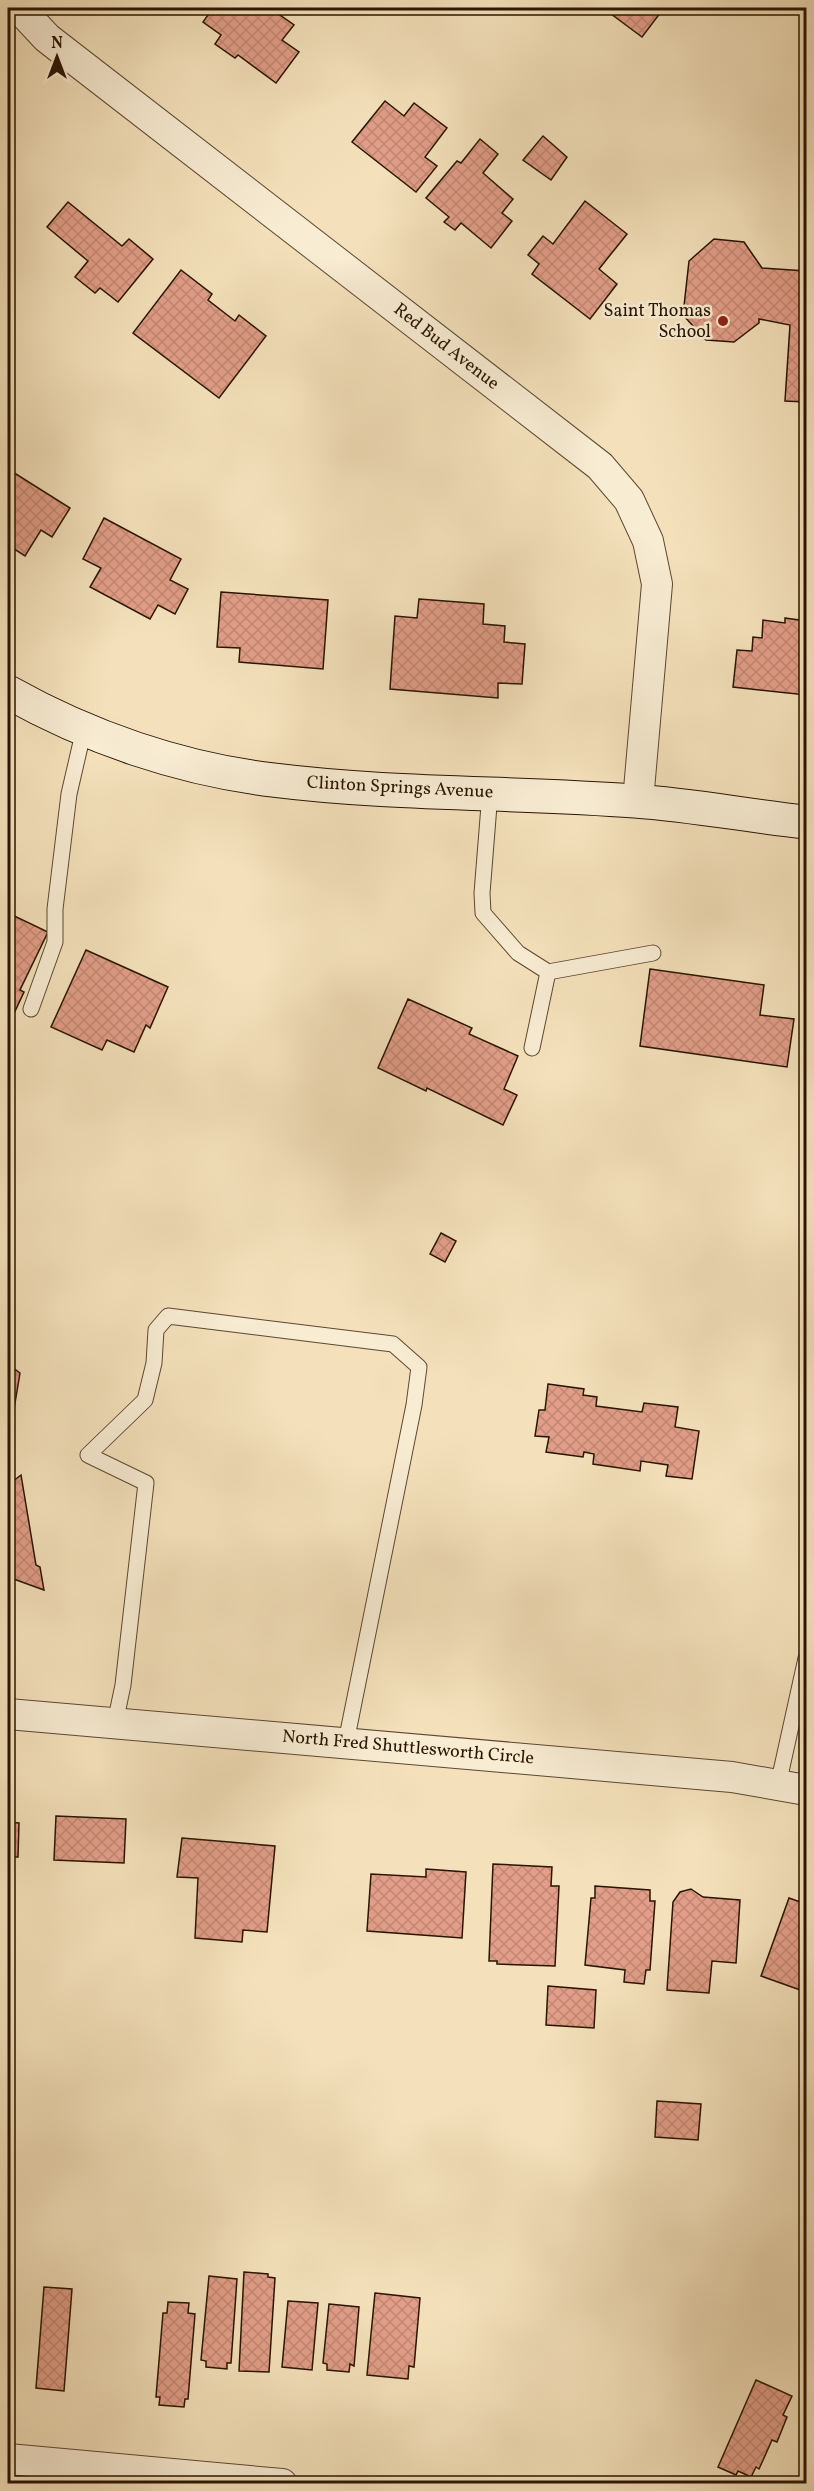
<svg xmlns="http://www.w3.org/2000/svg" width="814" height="2491" font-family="Vollkorn,serif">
<defs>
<pattern id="building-cross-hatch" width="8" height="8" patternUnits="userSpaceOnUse" patternTransform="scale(1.5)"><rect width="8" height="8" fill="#e29e88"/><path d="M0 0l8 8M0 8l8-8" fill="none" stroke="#c28774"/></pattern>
</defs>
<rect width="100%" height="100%" fill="#f4e1bb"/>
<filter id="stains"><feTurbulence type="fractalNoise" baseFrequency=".00333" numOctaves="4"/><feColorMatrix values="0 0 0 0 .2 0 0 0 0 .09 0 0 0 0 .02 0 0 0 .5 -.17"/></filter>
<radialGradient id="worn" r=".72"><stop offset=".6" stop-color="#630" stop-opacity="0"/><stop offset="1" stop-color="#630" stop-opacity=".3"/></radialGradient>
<g fill="url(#building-cross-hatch)" stroke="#291501" stroke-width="1.5">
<polygon points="213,8 270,8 294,25 282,40 299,52 276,83 238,55 235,58 215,44 221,35 203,22"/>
<polygon points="610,8 664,8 642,37 607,11"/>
<polygon points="385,101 404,116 414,103 447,128 425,157 437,166 416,192 352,142"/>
<polygon points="543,136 567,157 551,180 523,160"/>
<polygon points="480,139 498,154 483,173 513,199 502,213 512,221 491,248 461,223 455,230 444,222 449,217 426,198 457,161 461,163"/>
<polygon points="585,201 627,234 599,269 617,284 590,319 532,274 539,264 528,255 543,236 553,244"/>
<polygon points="68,202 122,246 129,239 153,259 118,302 100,288 95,293 75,277 88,261 47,227"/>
<polygon points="714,239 744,242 762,268 806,271 806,402 785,401 790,325 759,319 759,323 734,342 706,340 683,315 689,261"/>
<polygon points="181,270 212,294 208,300 235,321 239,315 266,336 219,398 133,333"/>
<polygon points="8,469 70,508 52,537 41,530 25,556 8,545"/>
<polygon points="104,518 181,559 170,580 188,589 175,614 158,605 150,619 90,587 101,568 83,559"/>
<polygon points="221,592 328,600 323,669 239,662 240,648 217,647"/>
<polygon points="419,599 484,604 483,624 505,626 504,642 525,644 522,684 498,683 498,698 390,689 395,616 417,618"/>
<polygon points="785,618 806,621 806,695 733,687 737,650 752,651 753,637 762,638 763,620 785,623"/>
<polygon points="8,913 48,932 20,990 24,992 10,1022 8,1020"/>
<polygon points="86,950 168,987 150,1028 146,1025 134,1052 107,1040 102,1050 51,1027"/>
<polygon points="650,969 764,985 760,1015 794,1019 787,1067 640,1046"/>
<polygon points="408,999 472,1028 469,1034 518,1056 504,1089 517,1095 503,1125 427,1088 426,1091 378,1068"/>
<polygon points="441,1233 456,1241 445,1262 430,1254"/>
<polygon points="8,1364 20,1373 14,1409 8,1412"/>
<polygon points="548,1384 584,1389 583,1395 597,1397 596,1406 642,1412 644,1403 678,1407 675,1427 699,1431 692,1479 666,1476 668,1465 641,1461 640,1471 593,1464 594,1454 584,1452 583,1457 546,1452 549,1437 535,1436 539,1410 545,1410"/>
<polygon points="21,1475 36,1565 40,1567 44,1590 8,1577 8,1485"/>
<polygon points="56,1816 126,1819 124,1863 54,1860"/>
<polygon points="8,1822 19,1823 18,1857 8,1857"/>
<polygon points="182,1838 275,1846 267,1932 243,1930 242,1942 195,1938 198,1878 177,1877"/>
<polygon points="493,1864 552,1867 551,1886 559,1886 555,1966 497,1964 497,1961 489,1961"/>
<polygon points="426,1869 466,1872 462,1938 367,1931 371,1874 426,1877"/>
<polygon points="595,1886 650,1890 650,1901 655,1901 650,1970 646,1970 644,1984 624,1982 625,1970 585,1965 591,1898 595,1898"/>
<polygon points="691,1889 703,1897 740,1900 736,1963 712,1961 709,1993 667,1990 673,1902 680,1892"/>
<polygon points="789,1898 806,1904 806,1980 803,1991 761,1976"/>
<polygon points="548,1986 596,1990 594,2028 546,2025"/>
<polygon points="657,2101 701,2104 698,2140 655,2137"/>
<polygon points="244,2272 268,2274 268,2277 275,2278 269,2372 239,2371"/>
<polygon points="209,2276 237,2279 231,2363 227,2363 227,2369 206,2367 206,2361 201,2360"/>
<polygon points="44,2287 72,2289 64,2391 36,2388"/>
<polygon points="375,2293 420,2298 414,2367 409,2366 408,2379 367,2375"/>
<polygon points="288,2301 318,2303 312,2370 282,2367"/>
<polygon points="168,2302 189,2303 188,2313 195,2314 188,2399 185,2399 184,2407 159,2405 160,2397 156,2397 163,2313 167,2313"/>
<polygon points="329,2304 359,2307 354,2366 350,2364 349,2372 327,2370 327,2364 323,2363"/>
<polygon points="756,2380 792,2396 783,2415 787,2417 777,2442 772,2440 759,2469 756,2467 751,2477 738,2471 736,2475 718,2467"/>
</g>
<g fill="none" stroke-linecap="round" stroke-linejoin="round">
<defs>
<g id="lane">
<polyline points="490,793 482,893 483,913 518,953 548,972 532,1048"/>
<polyline points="548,972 653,953"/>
<polyline points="31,1009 55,942 55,909 69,794 84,729"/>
<polyline points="115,1723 123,1685 146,1483 88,1455 145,1400 154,1363 156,1330 168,1316 393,1344 419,1367 414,1405 346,1742"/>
<polyline points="778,1785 806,1658"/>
</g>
<g id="street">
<polyline points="19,8 47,38 600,466 629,500 648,541 657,584 638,801"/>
<polyline points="8,1714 732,1777 806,1790"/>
<polyline points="8,2459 282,2484"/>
</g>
<path id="secondary" d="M 8,692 C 88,737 180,769 273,780 C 393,795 515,792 635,801 C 692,805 749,816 806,822"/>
</defs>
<use href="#lane" stroke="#5c4830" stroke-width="17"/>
<use href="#street" stroke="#5c4830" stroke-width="32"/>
<use href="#secondary" stroke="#291501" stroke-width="35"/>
<use href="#lane" stroke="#f8ecd3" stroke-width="15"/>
<use href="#street" stroke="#f8ecd3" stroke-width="30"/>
<use href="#secondary" stroke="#f8ecd3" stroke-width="33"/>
</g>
<circle fill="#8f2418" stroke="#f8ecd3" stroke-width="2" cx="723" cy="321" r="6"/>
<g text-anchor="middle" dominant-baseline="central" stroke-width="5" stroke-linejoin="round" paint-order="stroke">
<g font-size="18" fill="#291501" stroke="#f8ecd3" text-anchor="end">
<text x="711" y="311">Saint Thomas<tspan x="711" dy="21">School</tspan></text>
</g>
<g font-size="18" fill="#291501" stroke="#f8ecd3">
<text transform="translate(446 347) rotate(38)">Red Bud Avenue</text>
<text transform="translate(400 788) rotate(3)">Clinton Springs Avenue</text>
<text transform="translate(408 1748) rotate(5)">North Fred Shuttlesworth Circle</text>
</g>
</g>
<rect width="814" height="2491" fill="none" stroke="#f4e1bb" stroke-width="30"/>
<rect x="9" y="9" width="796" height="2473" fill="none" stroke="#291501" stroke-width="3"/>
<rect x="15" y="15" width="784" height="2461" fill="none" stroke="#291501" stroke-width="1.5"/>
<g transform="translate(57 57)" stroke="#f8ecd3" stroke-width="4.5" paint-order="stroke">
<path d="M0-4.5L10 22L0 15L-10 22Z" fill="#291501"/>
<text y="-9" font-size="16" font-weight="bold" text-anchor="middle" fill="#291501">N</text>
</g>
<rect width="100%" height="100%" filter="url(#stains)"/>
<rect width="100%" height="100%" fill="url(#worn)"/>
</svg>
